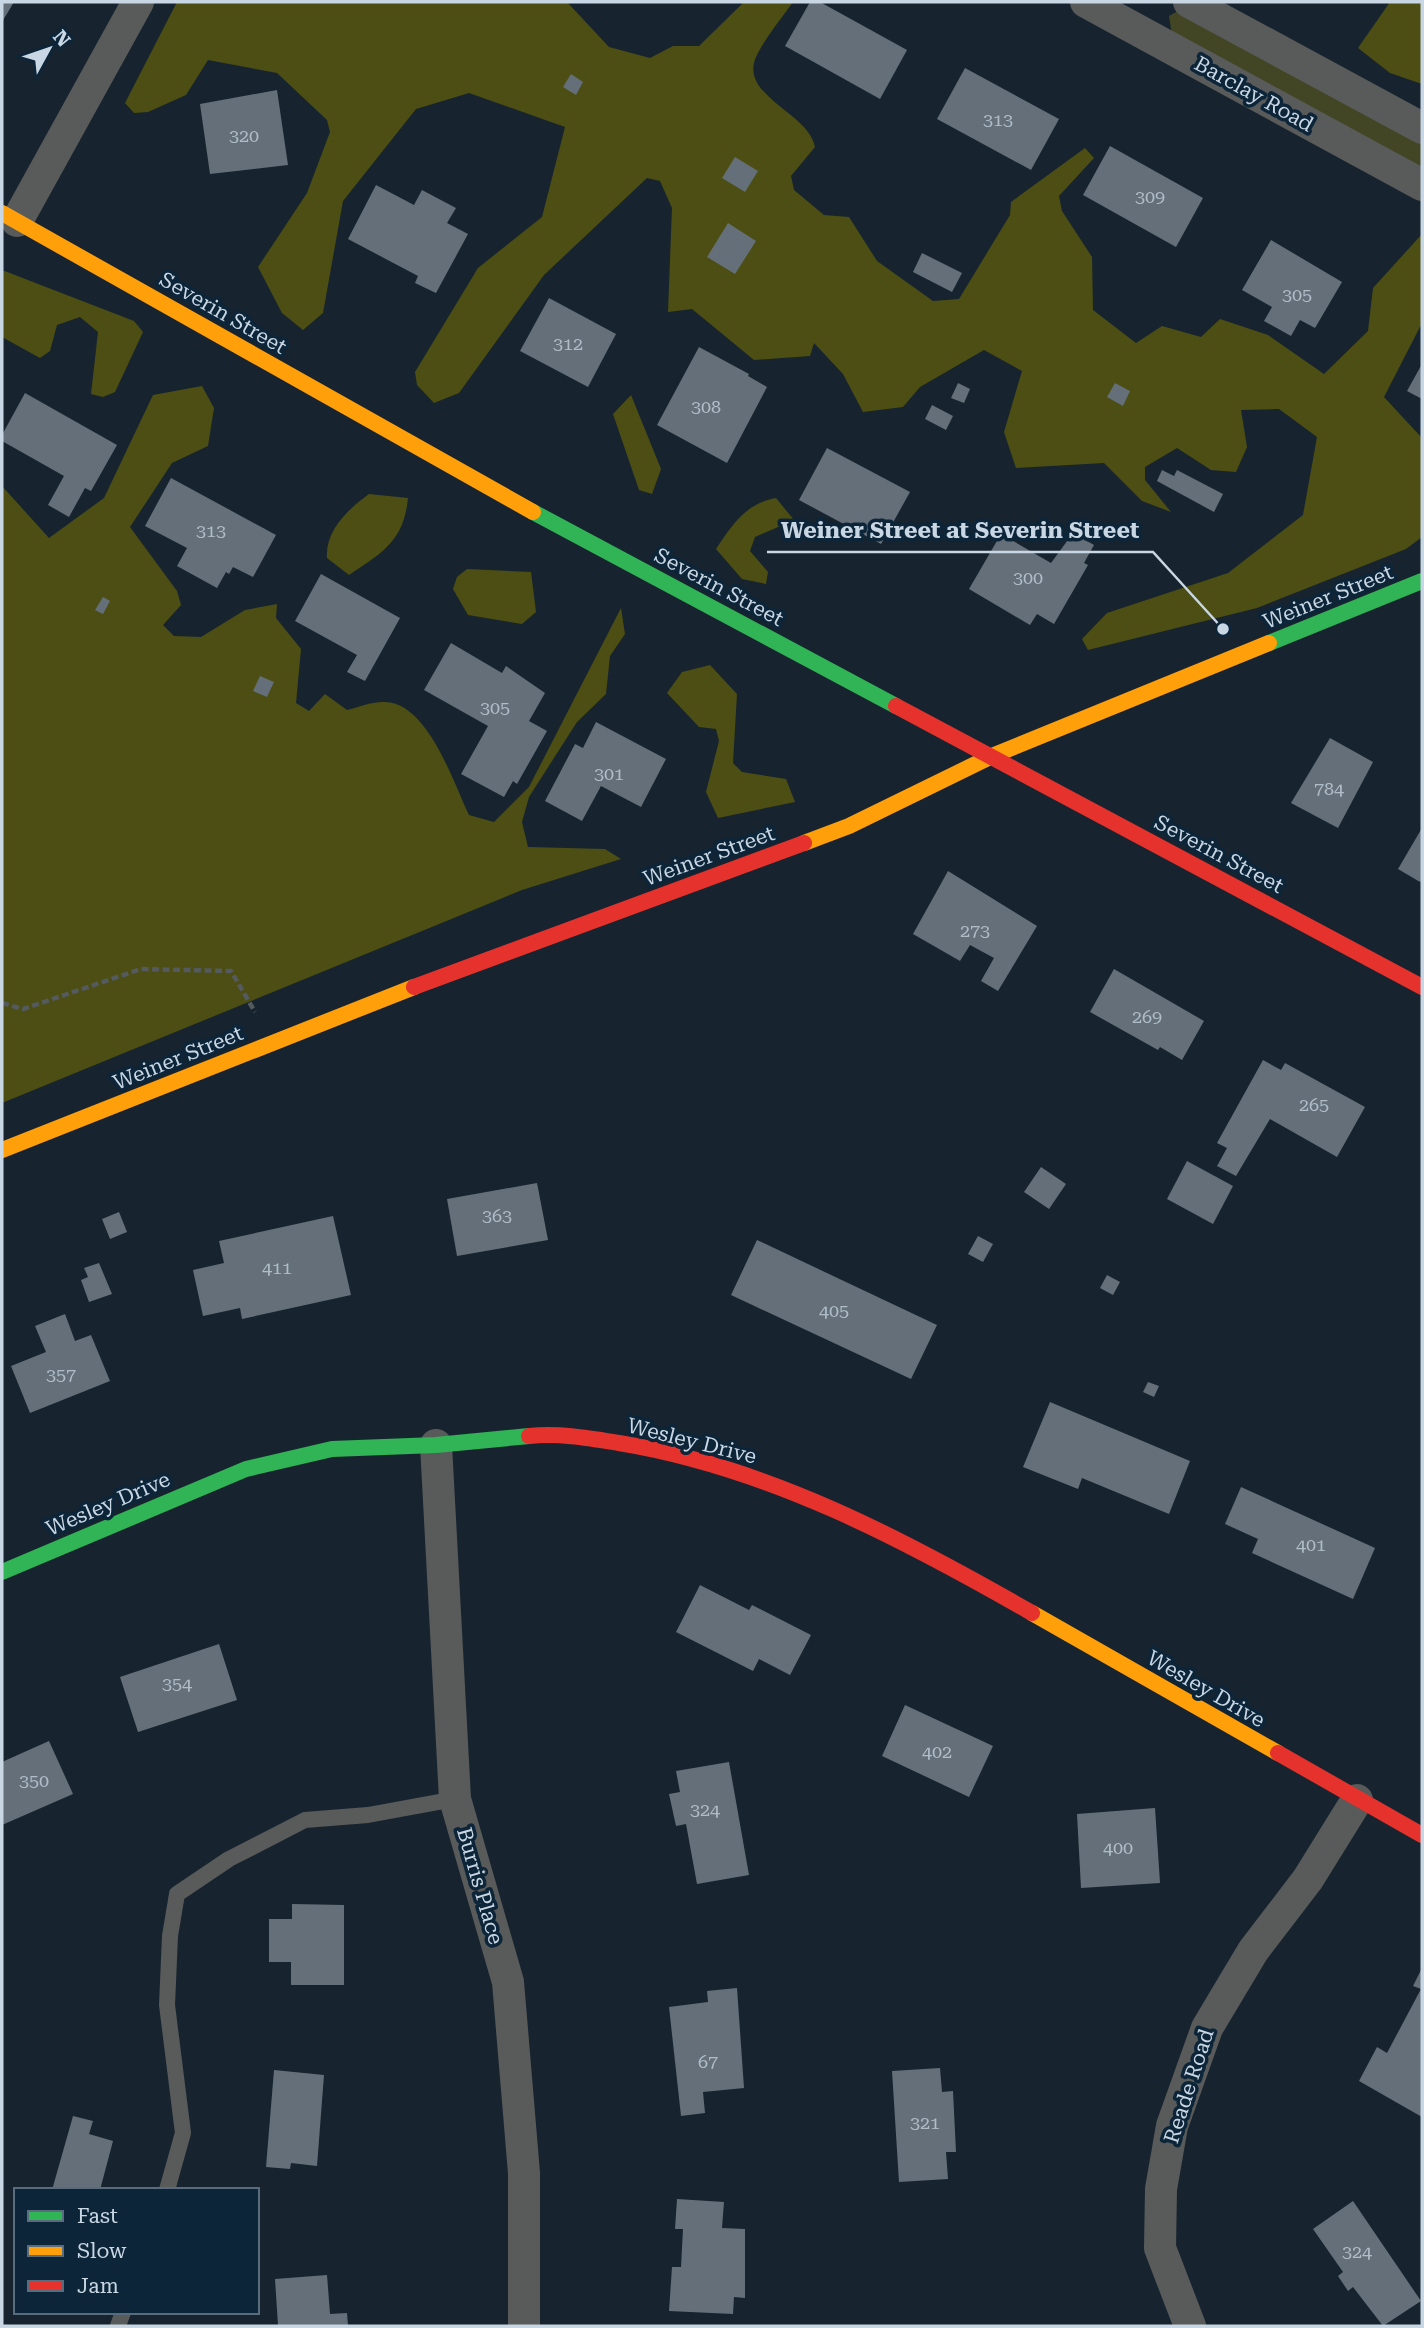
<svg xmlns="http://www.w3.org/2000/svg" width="1424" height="2328" font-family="'Roboto Serif',serif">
<rect width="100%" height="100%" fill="#17242f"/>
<polygon fill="#434625" points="1178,11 1422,141 1422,173 1172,35 1169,16"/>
<g fill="#4c4e13">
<path d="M 177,2 L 567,2 L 609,47 L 650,58 L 673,46 L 699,46 L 744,2 L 793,2 C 781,19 765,38 756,57 C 739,96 809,113 815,147 L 791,176 L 794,190 L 824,215 L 849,217 L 877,261 L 933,301 L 959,299 L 1010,215 L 1011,202 L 1085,148 L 1094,158 L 1059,196 L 1062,211 L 1092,257 L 1093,310 L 1136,343 L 1162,326 L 1201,337 L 1220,319 L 1268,335 L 1324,374 L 1368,331 L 1373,288 L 1422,234 L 1422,323 L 1384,397 L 1422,438 L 1422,537 L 1406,549 L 1257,608 L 1088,650 L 1082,639 L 1107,613 L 1228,573 L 1303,515 L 1317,437 L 1279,409 L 1241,410 L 1247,447 L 1236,472 L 1211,470 L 1177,448 L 1145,467 L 1145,480 L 1171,512 L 1142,501 L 1104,463 L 1016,468 L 1004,432 L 1022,371 L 984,350 L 920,387 L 903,407 L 863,412 L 843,374 L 814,343 L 810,356 L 754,360 L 692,309 L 668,312 L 672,208 L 660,181 L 647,178 L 544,275 L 459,393 L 434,403 L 417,385 L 415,372 L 478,268 L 542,217 L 565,127 L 469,93 L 416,109 L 343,201 L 323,313 L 303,330 L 282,313 L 258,267 L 307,193 L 330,132 L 327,120 L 277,73 L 208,60 L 186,95 L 148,112 L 134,113 L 125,103 Z"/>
<polygon points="1390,2 1422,2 1422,84 1390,73 1358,48"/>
<polygon points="2,270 134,321 143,332 115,392 103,397 91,394 98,332 80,317 57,325 50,351 40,358 2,337"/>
<path d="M 202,386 L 214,408 L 208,446 L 172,463 L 130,527 L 177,591 L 181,605 L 163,625 L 174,636 L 201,637 L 245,610 L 277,604 L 276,618 L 301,649 L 296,703 L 309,711 L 325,694 L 347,710 C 359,707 373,701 385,702 C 428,703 453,782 469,815 L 494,822 L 529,787 L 621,608 L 625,634 L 610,656 L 606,694 L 577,722 L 529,797 L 522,822 L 528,847 L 605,849 L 621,859 L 522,890 L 2,1103 L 2,486 L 49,538 L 104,498 L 153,395 Z"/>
<polygon points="631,395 661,469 652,494 639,490 613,414"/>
<path d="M 369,494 L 408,498 C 404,541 382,553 349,575 L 327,558 C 325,531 348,509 369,494 Z"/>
<path d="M 776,498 L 794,520 L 755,537 L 750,551 L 768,572 L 766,584 L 742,579 L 716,549 C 732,525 746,503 776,498 Z"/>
<polygon points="467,569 531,572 536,612 522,624 468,615 453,589 457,577"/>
<polygon points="710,665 737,694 733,763 742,772 786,779 795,802 718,818 706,792 719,741 716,729 699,727 667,693 682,672"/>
</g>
<g fill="#656f79">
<polygon points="2,2 14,2 2,22"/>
<polygon points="810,2 820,2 907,50 880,99 785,46"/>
<polygon points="965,68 1059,119 1031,170 937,119"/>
<polygon points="571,74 583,82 576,95 563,87"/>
<polygon points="277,90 288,165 210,174 200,104"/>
<polygon points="1110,146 1203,198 1176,247 1083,195"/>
<polygon points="735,157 758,171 745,192 722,178"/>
<polygon points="376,185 414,205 422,190 456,208 447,223 468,234 436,293 415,283 418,276 348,239"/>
<polygon points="728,223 756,241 735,274 707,257"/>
<polygon points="1271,240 1342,282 1315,328 1300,320 1291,336 1264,321 1272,307 1242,290"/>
<polygon points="922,253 962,273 952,292 913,272"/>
<polygon points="549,298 616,334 588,387 520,351"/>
<polygon points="699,347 749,374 748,376 767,387 727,463 657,425"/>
<polygon points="1422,364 1422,399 1407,391"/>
<polygon points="958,383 970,389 964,403 951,398"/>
<polygon points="1115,383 1130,391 1123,406 1107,397"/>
<polygon points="25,393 117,445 91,491 85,488 69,517 48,505 64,476 2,441 2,435"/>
<polygon points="932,405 953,416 946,430 925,419"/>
<polygon points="827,448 910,492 881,544 799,500"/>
<polygon points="1162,470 1174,476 1177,470 1223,494 1214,512 1157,481"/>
<polygon points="171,478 276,535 253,577 233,567 229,574 226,572 217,588 177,566 187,548 145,526"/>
<polygon points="1073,533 1094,545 1084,563 1088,565 1054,624 1037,614 1030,625 969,589 1001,534 1051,563"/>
<polygon points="321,574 400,618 365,681 347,672 357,655 295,621"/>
<polygon points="103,597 110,601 103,614 95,610"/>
<polygon points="451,643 502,673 506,666 545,693 529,721 547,731 517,784 513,781 504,797 461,774 488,726 424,690"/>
<polygon points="260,676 274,682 267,697 253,691"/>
<polygon points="596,722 666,759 641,807 601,786 582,821 545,801 575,744 583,748"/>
<polygon points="1330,738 1373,762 1338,828 1291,803"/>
<polygon points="1422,828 1422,879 1420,882 1398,869"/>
<polygon points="948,871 1037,926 998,991 981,981 994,958 970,945 960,961 913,934"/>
<polygon points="1114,969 1204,1021 1182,1060 1160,1047 1158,1050 1090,1012"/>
<polygon points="1263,1060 1281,1070 1285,1063 1365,1107 1337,1157 1270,1119 1236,1176 1217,1166 1227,1148 1217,1143"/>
<polygon points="1187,1161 1233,1186 1213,1224 1167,1199"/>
<polygon points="1041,1167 1066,1184 1049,1209 1024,1192"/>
<polygon points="537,1183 548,1240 457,1256 447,1199"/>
<polygon points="119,1212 127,1232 110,1239 102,1219"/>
<polygon points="333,1216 351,1295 242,1319 240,1308 203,1316 193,1270 224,1263 219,1241"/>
<polygon points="978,1236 993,1244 983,1262 968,1254"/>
<polygon points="757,1240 937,1325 911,1379 731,1295"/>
<polygon points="99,1263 112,1294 89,1302 81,1280 88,1277 84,1268"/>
<polygon points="1107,1275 1120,1282 1113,1295 1100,1288"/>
<polygon points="65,1314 75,1341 91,1335 110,1381 30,1413 11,1366 46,1352 35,1326"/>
<polygon points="1148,1382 1159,1386 1154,1397 1143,1392"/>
<polygon points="1050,1402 1190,1461 1169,1514 1082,1478 1078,1489 1023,1467"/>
<polygon points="1241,1487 1375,1548 1353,1599 1252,1553 1258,1539 1225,1524"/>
<polygon points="700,1585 749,1610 752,1605 811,1635 790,1675 759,1659 753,1671 676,1632"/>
<polygon points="219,1644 237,1700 138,1732 120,1677"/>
<polygon points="905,1705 993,1746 969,1797 882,1756"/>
<polygon points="49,1741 73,1794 2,1825 2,1762"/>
<polygon points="729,1762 749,1875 697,1884 686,1824 676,1826 669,1794 680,1792 676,1771"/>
<polygon points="1155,1808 1160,1883 1081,1888 1077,1814"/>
<polygon points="292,1904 344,1905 344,1985 291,1985 291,1962 269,1962 269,1919 292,1919"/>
<polygon points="1422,1968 1422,2117 1359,2081 1377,2047 1387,2053 1421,1989 1413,1986"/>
<polygon points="737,1988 744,2088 703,2092 705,2113 681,2116 669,2007 708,2002 707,1991"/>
<polygon points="940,2068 942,2092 953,2091 956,2152 946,2152 948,2179 899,2182 892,2071"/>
<polygon points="274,2070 324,2075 317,2166 291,2163 290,2169 266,2167"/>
<polygon points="73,2116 93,2121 89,2134 113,2141 100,2190 52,2190"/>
<polygon points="677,2199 724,2202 722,2228 745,2229 745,2298 734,2297 733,2314 669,2311 672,2267 681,2267 683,2229 675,2229"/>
<polygon points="1353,2201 1421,2301 1383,2326 1353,2287 1348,2291 1338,2276 1343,2272 1313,2229"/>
<polygon points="327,2275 330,2314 347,2313 348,2326 278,2325 275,2279"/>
</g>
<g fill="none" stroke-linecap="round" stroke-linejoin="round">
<polyline stroke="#545a5d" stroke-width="4.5" stroke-dasharray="7 3.5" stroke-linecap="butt" points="2,1003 23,1009 141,969 231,971 255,1012"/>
<g stroke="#595b5a" stroke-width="16">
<polyline points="167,2190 183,2133 167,2005 170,1936 177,1894 229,1859 305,1820 368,1815 455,1799"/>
<polyline points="118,2326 123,2312"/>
</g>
<g stroke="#595b5a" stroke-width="32">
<polyline points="1086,2 1422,185"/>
<polyline points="1189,2 1422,128"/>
<polyline points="17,221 138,2"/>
<polyline points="436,1445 455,1799 508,1982 524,2173 524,2326"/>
<polyline points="1190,2326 1160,2248 1161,2189 1172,2126 1207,2028 1253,1951 1308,1879 1357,1800"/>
</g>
<g stroke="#30b455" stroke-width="16">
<polyline points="533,512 896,706"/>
<polyline points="1269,643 1422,581"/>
<polyline points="2,1572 246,1469 332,1449 436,1445 529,1436"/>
</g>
<g stroke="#ff9f0a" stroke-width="16">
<polyline points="2,213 533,512"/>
<polyline points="804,843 849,826 992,756 1269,643"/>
<polyline points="2,1150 414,987"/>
<polyline points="1032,1613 1278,1753"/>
</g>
<g stroke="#e5322d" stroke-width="16">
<polyline points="896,706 1422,987"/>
<polyline points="414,987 804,843"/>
<path d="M 529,1436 C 560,1433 588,1438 619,1443 C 767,1467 903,1539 1032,1613"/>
<polyline points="1278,1753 1422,1835"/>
</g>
</g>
<g text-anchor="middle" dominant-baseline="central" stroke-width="7" stroke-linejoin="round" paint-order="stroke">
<g font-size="18" fill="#b0bdc9">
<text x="998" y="119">313</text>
<text x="244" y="135">320</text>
<text x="1150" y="196">309</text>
<text x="1297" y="294">305</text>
<text x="568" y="343">312</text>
<text x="706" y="406">308</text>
<text x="211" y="530">313</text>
<text x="1028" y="577">300</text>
<text x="495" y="707">305</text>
<text x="609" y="773">301</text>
<text x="1329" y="788">784</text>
<text x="975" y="930">273</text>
<text x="1147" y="1016">269</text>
<text x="1314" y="1104">265</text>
<text x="497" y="1215">363</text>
<text x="277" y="1267">411</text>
<text x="834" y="1310">405</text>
<text x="61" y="1374">357</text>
<text x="1311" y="1544">401</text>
<text x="177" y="1683">354</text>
<text x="937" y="1751">402</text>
<text x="34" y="1780">350</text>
<text x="705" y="1809">324</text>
<text x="1118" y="1847">400</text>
<text x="708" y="2061">67</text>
<text x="925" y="2122">321</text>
<text x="1357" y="2251">324</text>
</g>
<g font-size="21" fill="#c9d7e4" stroke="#0d2539">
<text transform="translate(1254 94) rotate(29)">Barclay Road</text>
<text transform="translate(223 313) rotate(30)">Severin Street</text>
<text transform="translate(719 587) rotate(28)">Severin Street</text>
<text transform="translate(1328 597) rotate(-22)">Weiner Street</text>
<text transform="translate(1219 854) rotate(28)">Severin Street</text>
<text transform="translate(709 856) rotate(-20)">Weiner Street</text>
<text transform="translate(178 1058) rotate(-22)">Weiner Street</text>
<text transform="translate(692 1441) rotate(14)">Wesley Drive</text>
<text transform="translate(108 1504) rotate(-23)">Wesley Drive</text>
<text transform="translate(1206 1689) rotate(30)">Wesley Drive</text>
<text transform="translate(480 1886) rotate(74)">Burris Place</text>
<text transform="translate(1189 2086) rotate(-72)">Reade Road</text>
</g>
</g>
<path fill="none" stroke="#c9d7e4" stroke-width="2.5" d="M1223 629L1153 552H767"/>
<circle fill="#c9d7e4" stroke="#0d2539" stroke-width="2.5" cx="1223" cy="629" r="7"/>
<g font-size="23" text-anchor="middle" font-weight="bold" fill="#c9d7e4" stroke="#0d2539" stroke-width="7" stroke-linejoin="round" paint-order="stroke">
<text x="960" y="538">Weiner Street at Severin Street</text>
</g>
<rect width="1424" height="2328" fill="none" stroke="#c9d7e4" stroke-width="7"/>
<rect x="14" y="2188" width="245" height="126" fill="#0d2539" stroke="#586c7d" stroke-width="2"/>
<rect x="28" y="2211" width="35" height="10" fill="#30b455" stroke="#586c7d" stroke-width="2"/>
<text x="77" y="2223" font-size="21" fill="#c9d7e4">Fast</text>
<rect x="28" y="2246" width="35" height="10" fill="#ff9f0a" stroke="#586c7d" stroke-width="2"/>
<text x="77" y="2258" font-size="21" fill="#c9d7e4">Slow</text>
<rect x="28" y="2281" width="35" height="10" fill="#e5322d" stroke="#586c7d" stroke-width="2"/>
<text x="77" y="2293" font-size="21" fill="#c9d7e4">Jam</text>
<g transform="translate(49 49) rotate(50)" stroke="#0d2539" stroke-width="5" paint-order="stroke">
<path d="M0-5L12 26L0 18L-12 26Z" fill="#c9d7e4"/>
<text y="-10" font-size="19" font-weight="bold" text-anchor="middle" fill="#c9d7e4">N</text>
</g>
</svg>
